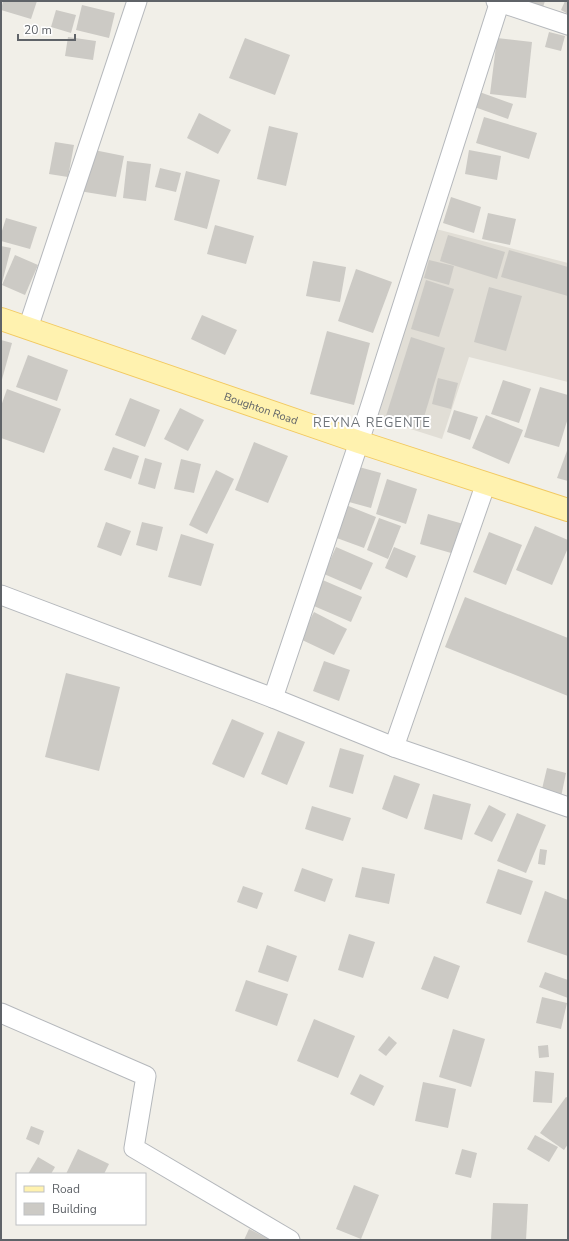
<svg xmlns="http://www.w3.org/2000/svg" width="569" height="1241" font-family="'Nunito Sans',sans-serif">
<rect width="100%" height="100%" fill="#f1efe8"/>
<polygon fill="#e1ded6" points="436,229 568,263 568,382 469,357 442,439 376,418"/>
<g fill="#cccac5">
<polygon points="3,1 37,1 31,19 1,10"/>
<polygon points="526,1 545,1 543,7"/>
<polygon points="565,1 568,1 568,14 561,10"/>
<polygon points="82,5 115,13 109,38 76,30"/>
<polygon points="56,10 76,15 71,33 51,27"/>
<polygon points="549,32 565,36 561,51 545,47"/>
<polygon points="68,37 96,41 93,60 65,56"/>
<polygon points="245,38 290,55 275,95 229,78"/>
<polygon points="497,38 532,42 526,98 490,94"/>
<polygon points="474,90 513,104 508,119 469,105"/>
<polygon points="199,113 231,130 218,154 187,138"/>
<polygon points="484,117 537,133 529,159 476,143"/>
<polygon points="269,126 298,133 286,186 257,179"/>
<polygon points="55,142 74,145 68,177 49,174"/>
<polygon points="94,150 124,156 116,197 79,191"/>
<polygon points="469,150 501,156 497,180 465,174"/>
<polygon points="127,161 151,164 146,201 123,198"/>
<polygon points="160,168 181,173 176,192 155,187"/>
<polygon points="186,171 220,180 207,229 174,220"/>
<polygon points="451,197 481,207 474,233 443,223"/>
<polygon points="488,213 516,219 510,245 482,239"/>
<polygon points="6,218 37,227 30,249 1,241 1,234"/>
<polygon points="215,225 254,236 246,264 207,254"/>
<polygon points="448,235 505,252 497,279 440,261"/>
<polygon points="1,246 11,248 2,283 1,283"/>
<polygon points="509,250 568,267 568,296 501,277"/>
<polygon points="15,255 38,265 25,295 2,285"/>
<polygon points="429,260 454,266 449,285 424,278"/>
<polygon points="313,261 346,267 340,302 306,296"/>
<polygon points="356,269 392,282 373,333 338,321"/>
<polygon points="426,280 454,289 439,337 411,329"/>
<polygon points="489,287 522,296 506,351 474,342"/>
<polygon points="202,315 237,330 225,355 191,339"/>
<polygon points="327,331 370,343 354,405 310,394"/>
<polygon points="411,337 445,348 420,430 385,419"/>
<polygon points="1,340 12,343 1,383"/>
<polygon points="28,355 68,370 57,401 16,387"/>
<polygon points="438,378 458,383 451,409 432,404"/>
<polygon points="503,380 531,389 519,423 491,414"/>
<polygon points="540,387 568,395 568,418 559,447 524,437"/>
<polygon points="7,389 61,409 44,453 1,438 1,406"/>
<polygon points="130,398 160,410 145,447 115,435"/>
<polygon points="180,408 204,420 188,451 164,439"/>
<polygon points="454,410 478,417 470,440 447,432"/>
<polygon points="486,415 523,430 509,464 472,448"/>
<polygon points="254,442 288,456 268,503 235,490"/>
<polygon points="113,447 139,456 131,479 104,470"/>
<polygon points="568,448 568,481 557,478"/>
<polygon points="145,458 162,463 155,489 138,484"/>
<polygon points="181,459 201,464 194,493 174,489"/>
<polygon points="359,467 381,473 371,508 349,502"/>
<polygon points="216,470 234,479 207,534 189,525"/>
<polygon points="387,479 417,489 406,524 376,514"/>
<polygon points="346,505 376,517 364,548 334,537"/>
<polygon points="428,514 467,525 458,555 420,544"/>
<polygon points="379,518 401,526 388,559 367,550"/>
<polygon points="106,522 131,531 121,556 97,547"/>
<polygon points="142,522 163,527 157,551 136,545"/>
<polygon points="535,526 568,540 568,548 552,585 516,570"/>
<polygon points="489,532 522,545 506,585 473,572"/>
<polygon points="181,534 214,544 201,586 168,577"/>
<polygon points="336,547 373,563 361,590 324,574"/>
<polygon points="394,547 416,556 407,578 385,568"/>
<polygon points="318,578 362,597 351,622 307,603"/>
<polygon points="465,597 568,638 568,696 445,647"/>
<polygon points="314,612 347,629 334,655 300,639"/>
<polygon points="324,661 350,670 339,701 313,691"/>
<polygon points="66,673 120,687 99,771 45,757"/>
<polygon points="232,719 264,733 244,778 212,764"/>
<polygon points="278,731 305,742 287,785 261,774"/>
<polygon points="340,748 364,755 353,794 329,787"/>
<polygon points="547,768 566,773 561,797 541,793"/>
<polygon points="394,775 420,784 407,819 382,809"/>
<polygon points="433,794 471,804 462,840 424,829"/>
<polygon points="489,805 506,814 492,842 474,834"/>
<polygon points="312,806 351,818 343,841 305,829"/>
<polygon points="517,813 546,825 526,873 497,861"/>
<polygon points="540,849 547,850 545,865 538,864"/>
<polygon points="362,867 395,874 389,904 355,897"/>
<polygon points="302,868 333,879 325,902 294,891"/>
<polygon points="498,869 533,881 521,915 486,903"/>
<polygon points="243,886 263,893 257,909 237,902"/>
<polygon points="545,891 568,900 568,956 527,942"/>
<polygon points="349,934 375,942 363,978 338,970"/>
<polygon points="267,945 297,956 288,982 258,972"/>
<polygon points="434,956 460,966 448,999 421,989"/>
<polygon points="545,972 568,980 568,998 539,987"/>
<polygon points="246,980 288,994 277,1026 235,1011"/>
<polygon points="542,997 567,1003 561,1029 536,1023"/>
<polygon points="314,1019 355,1036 338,1078 297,1061"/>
<polygon points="453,1029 485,1039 471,1087 439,1077"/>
<polygon points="389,1036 397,1043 386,1056 378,1050"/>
<polygon points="548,1045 549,1057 539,1058 538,1046"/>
<polygon points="535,1071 554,1073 552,1103 533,1102"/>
<polygon points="360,1074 384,1086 374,1106 350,1094"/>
<polygon points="423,1082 456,1089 448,1128 415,1121"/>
<polygon points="566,1097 568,1098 568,1144 564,1150 540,1133"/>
<polygon points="31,1126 44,1131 39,1145 26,1139"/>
<polygon points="535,1135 558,1147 549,1162 527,1149"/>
<polygon points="78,1149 109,1164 104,1174 66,1174"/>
<polygon points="462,1149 477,1153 471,1178 455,1174"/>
<polygon points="38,1157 55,1167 51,1174 28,1174"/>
<polygon points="354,1185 379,1195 361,1239 336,1229"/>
<polygon points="493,1203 528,1204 526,1240 491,1240"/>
<polygon points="249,1229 271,1240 244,1240"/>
</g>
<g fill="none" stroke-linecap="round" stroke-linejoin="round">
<defs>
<g id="minor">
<polyline points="496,1 568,25"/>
<polyline points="28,328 137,1"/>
<polyline points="1,595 273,698 394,747 568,807"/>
<polyline points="273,698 359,442 500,1"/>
<polyline points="394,747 486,483"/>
<polyline points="1,1013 146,1076 134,1148 290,1240"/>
</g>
<g id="major">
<path id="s1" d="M 1,319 L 359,442 L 568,510"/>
</g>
</defs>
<use href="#minor" stroke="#b5b8bc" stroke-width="21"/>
<use href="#major" stroke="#f2c960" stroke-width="24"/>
<use href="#minor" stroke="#fff" stroke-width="19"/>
<use href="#major" stroke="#fff2af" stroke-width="22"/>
</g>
<g text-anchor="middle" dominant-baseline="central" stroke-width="4" stroke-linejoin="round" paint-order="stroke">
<g font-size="11" fill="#5f6368" stroke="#fff">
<text stroke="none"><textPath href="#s1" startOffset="275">Boughton Road</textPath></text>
</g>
<g font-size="13" letter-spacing="1" fill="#70757a" stroke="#fff">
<text x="372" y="423">REYNA REGENTE</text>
</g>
</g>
<rect width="569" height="1241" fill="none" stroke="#5f6368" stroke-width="4"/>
<rect x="16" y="1173" width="130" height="52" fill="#ffffff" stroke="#bfc1c3"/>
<rect x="24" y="1186" width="20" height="6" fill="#fff2af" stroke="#bfc1c3"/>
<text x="52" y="1193" font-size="12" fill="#5f6368">Road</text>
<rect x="24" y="1203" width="20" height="12" fill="#cccac5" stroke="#bfc1c3"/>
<text x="52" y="1213" font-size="12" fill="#5f6368">Building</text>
<path d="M18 34v6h57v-6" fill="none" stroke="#5f6368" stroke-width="2"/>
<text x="24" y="34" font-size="12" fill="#5f6368" stroke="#ffffff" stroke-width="3" paint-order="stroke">20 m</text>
</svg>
